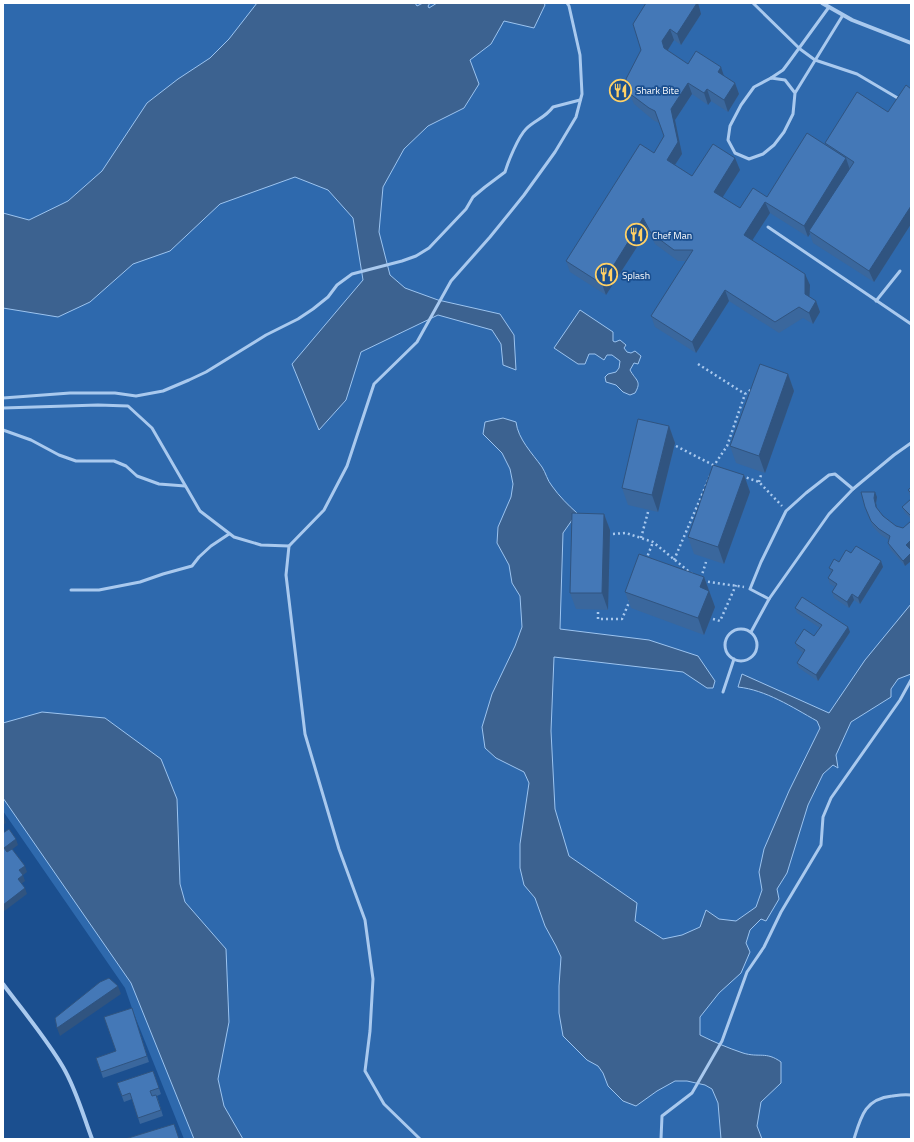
<svg xmlns="http://www.w3.org/2000/svg" width="914" height="1142" font-family="'Titillium Web',sans-serif">
<rect width="100%" height="100%" fill="#1b4f8f"/>
<polygon fill="#2e69ad" points="3,3 911,3 911,1139 184,1139 134,1014 125,988 3,811"/>
<g fill="#3c6290" stroke="#9cc4f0">
<polygon points="257,3 415,3 417,6 423,3 430,3 428,6 429,8 437,3 544,3 545,5 534,28 504,21 491,44 470,60 479,84 464,108 428,126 404,149 383,187 379,232 390,275 405,288 438,300 500,314 514,335 516,370 503,365 501,344 492,330 438,315 361,352 346,400 319,430 292,364 363,280 353,218 328,190 295,177 220,204 170,251 133,264 90,302 58,317 3,308 3,213 29,220 68,201 102,171 147,103 178,79 210,58 229,39"/>
<path d="M 580,310 L 613,332 L 613,341 L 615,342 L 620,340 L 626,345 L 624,348 L 627,352 L 631,353 L 635,351 L 641,356 L 638,364 L 634,363 L 630,370 C 636,381 642,381 635,393 L 630,395 L 623,392 L 616,385 L 606,382 L 605,377 L 608,374 L 616,372 L 619,368 L 620,361 L 612,355 L 607,355 L 604,360 L 595,354 L 589,354 L 585,364 L 578,364 L 554,348 Z"/>
<path d="M 503,418 L 516,422 C 518,439 532,453 542,467 C 546,473 547,480 552,486 C 559,496 568,505 577,513 L 563,533 L 560,629 L 649,640 L 698,656 L 715,681 L 713,688 L 707,688 L 683,672 L 554,657 L 551,731 L 555,809 L 569,856 L 637,903 L 635,921 L 663,939 L 682,935 L 700,927 L 706,910 L 719,919 L 736,921 L 756,907 L 762,890 L 759,872 L 764,849 L 789,791 L 820,728 L 817,721 C 792,707 766,690 738,687 L 742,674 L 829,713 L 865,660 L 911,604 L 911,674 L 898,679 L 891,689 L 891,697 L 851,722 L 836,755 L 838,768 L 833,765 L 823,774 L 808,805 L 787,873 L 777,889 L 779,899 L 766,921 L 761,919 L 750,930 L 746,943 L 750,952 L 741,973 L 719,993 L 700,1017 L 700,1035 C 714,1042 728,1048 743,1053 C 759,1058 766,1051 781,1062 L 781,1083 L 761,1102 L 757,1126 L 762,1139 L 721,1139 L 718,1103 L 712,1089 L 705,1085 L 687,1081 L 675,1081 L 657,1091 L 636,1106 L 623,1101 L 608,1086 L 603,1073 L 598,1066 L 587,1060 L 563,1036 L 559,1013 L 559,986 L 561,957 L 556,946 L 545,926 L 535,898 L 524,885 L 520,868 L 520,844 L 529,783 L 524,772 L 496,758 L 485,748 L 482,727 L 492,694 L 515,646 L 522,627 L 520,596 L 512,583 L 509,565 L 497,543 L 498,527 L 511,497 L 513,484 L 510,469 L 502,453 L 483,434 L 485,422 Z"/>
<polygon points="42,712 105,718 161,759 177,799 180,884 185,902 226,949 229,1022 218,1079 224,1106 243,1139 194,1139 131,983 3,798 3,723"/>
</g>
<g fill="none" stroke-linecap="round" stroke-linejoin="round">
<g stroke="#a9c9ee" stroke-width="2.5" stroke-dasharray="2 3" stroke-linecap="butt">
<polyline points="698,364 745,394"/>
<polyline points="676,446 715,466"/>
<polyline points="713,467 727,446 745,394 752,389"/>
<polyline points="742,476 759,482 782,506"/>
<polyline points="759,482 761,475"/>
<polyline points="613,534 626,533 653,542 692,574"/>
<polyline points="641,538 648,512"/>
<polyline points="646,560 653,542"/>
<polyline points="674,560 710,476"/>
<polyline points="701,578 706,562"/>
<polyline points="703,581 744,587"/>
<polyline points="598,612 598,619 622,619 630,600"/>
<polyline points="713,619 720,621 736,585"/>
</g>
<g stroke="#a9c9ee" stroke-width="3">
<polyline points="753,3 800,49 815,60 857,74 901,100"/>
<polyline points="771,78 783,70 789,62 829,7"/>
<polyline points="795,93 785,80 771,78 754,87 741,105 730,126 728,140 735,153 749,159 763,154 774,145 784,132 793,114 795,93 843,15"/>
<polyline points="768,227 911,324"/>
<polyline points="876,301 900,271"/>
<path d="M 3,398 L 70,393 L 115,393 L 136,396 L 163,391 L 189,380 L 206,372 L 266,335 L 298,319 L 313,309 L 328,297 L 337,285 L 352,274 L 402,261 L 416,256 L 429,248 L 466,209 L 473,197 L 485,187 L 505,172 C 508,162 518,137 526,129 C 535,120 545,118 553,107 L 580,100"/>
<polyline points="3,408 98,405 128,406 152,428 200,511 234,537 261,545 289,546"/>
<polyline points="3,430 31,440 59,455 76,461 114,461 126,466 137,476 159,484 185,486"/>
<polyline points="71,590 99,590 140,582 163,574 192,566 199,557 211,546 229,534"/>
<polyline points="769,599 750,589 761,562 786,511 806,493 829,475 835,474 853,489"/>
<circle cx="741" cy="645" r="16"/>
<polyline points="751,632 769,599 829,514 853,489 894,455 911,443"/>
<polyline points="723,692 734,659"/>
<polyline points="420,1139 384,1104 365,1071 370,1031 373,979 365,920 339,849 305,734 286,575 289,546 324,510 347,466 374,384 417,342 451,281 490,237 524,195 555,152 576,117 582,94 580,55 569,6 567,3"/>
<polyline points="661,1139 662,1116 692,1093 722,1041 747,972 764,947 781,912 821,845 823,817 831,798 900,700 911,680"/>
<path d="M 854,1139 C 861,1116 865,1099 892,1096 C 899,1095 904,1094 911,1095"/>
</g>
<g stroke="#a9c9ee" stroke-width="4">
<polyline points="822,3 852,20 911,43"/>
<path d="M 3,984 C 23,1011 46,1038 63,1067 C 76,1089 83,1115 92,1139"/>
</g>
</g>
<g fill="#3a679d">
<polygon points="646,3 698,3 701,14 681,45 674,40 668,50 688,64 723,75 735,83 739,94 728,112 711,101 708,105 692,94 675,120 682,154 675,165 692,176 735,158 740,170 722,197 740,208 767,197 826,145 825,143 888,112 911,89 911,224 874,282 813,243 810,234 808,237 770,213 752,240 810,285 809,297 816,301 820,312 813,324 803,318 779,333 729,301 696,353 655,327 651,316 686,261 678,261 655,244 648,230 606,295 570,272 566,261 654,153 664,136 659,123 653,120 634,104 629,93 641,50"/>
<polygon points="788,374 794,391 765,473 736,463 730,446"/>
<polygon points="669,426 675,443 658,512 628,505 622,488"/>
<polygon points="744,475 750,492 724,564 694,554 688,537"/>
<polygon points="911,487 911,497 910,496 908,490"/>
<polygon points="877,497 876,503 877,508 883,516 896,526 903,528 911,521 911,548 910,549 911,550 911,561 905,566 890,549 888,543 889,540 881,535 873,527 867,513 865,507"/>
<polygon points="911,499 911,519 905,513 902,507"/>
<polygon points="604,514 610,530 608,610 576,609 570,593"/>
<polygon points="851,553 881,561 883,567 860,604 854,600 849,608 834,598 832,592 835,587 830,584 828,578 831,573 829,568 839,562"/>
<polygon points="704,577 715,607 704,635 631,608 625,592"/>
<polygon points="795,608 848,627 850,632 818,681 799,668 797,663 803,653 797,648 795,643 814,636 820,628 797,613"/>
<polygon points="132,1008 149,1062 103,1078 101,1072 116,1051"/>
<polygon points="153,1071 161,1094 157,1096 163,1116 140,1124 132,1099 124,1102 117,1083"/>
</g>
<g fill="#305480">
<polygon points="697,3 698,3 701,14 681,45 677,34"/>
<polygon points="670,29 674,40 666,53 662,41"/>
<polygon points="721,67 725,79 718,72"/>
<polygon points="688,83 692,94 675,120 682,154 671,171 667,160 671,109"/>
<polygon points="735,83 739,94 728,112 724,100"/>
<polygon points="707,89 711,101 708,105 704,93"/>
<polygon points="735,158 740,170 719,203 714,192"/>
<polygon points="846,158 850,170 809,231 810,234 808,237 804,226"/>
<polygon points="765,202 770,213 748,247 744,235"/>
<polygon points="911,206 911,224 874,282 869,271"/>
<polygon points="643,218 648,230 606,295 602,284"/>
<polygon points="805,274 810,285 809,306 805,294"/>
<polygon points="725,290 729,301 696,353 692,342"/>
<polygon points="816,301 820,312 813,324 809,313"/>
<polygon points="788,374 794,391 765,473 759,456"/>
<polygon points="669,426 675,443 658,512 652,495"/>
<polygon points="744,475 750,492 724,564 718,547"/>
<polygon points="875,492 877,497 876,503 878,512 874,498"/>
<polygon points="604,514 610,530 608,610 602,593"/>
<polygon points="911,540 911,548 908,551 906,545"/>
<polygon points="911,553 911,561 905,566 903,561"/>
<polygon points="881,561 883,567 860,604 858,598"/>
<polygon points="704,577 715,607 704,635 698,618 700,587"/>
<polygon points="852,594 854,600 849,608 847,602"/>
<polygon points="848,627 850,632 818,681 816,675"/>
<polygon points="4,817 6,823 3,825 3,818"/>
<polygon points="16,839 18,845 6,854 4,848"/>
<polygon points="25,866 27,872 22,876 19,870"/>
<polygon points="23,875 25,881 20,885 18,879"/>
<polygon points="25,888 27,894 3,912 3,905"/>
<polygon points="118,986 121,994 60,1036 57,1028"/>
</g>
<g fill="#4478b7" stroke="#305480">
<polygon points="646,3 697,3 677,34 670,29 662,41 664,48 688,64 696,51 721,67 718,72 735,83 724,100 707,89 704,93 688,83 671,109 678,142 667,160 692,176 713,144 735,158 714,192 740,208 753,188 767,197 807,133 846,158 804,226 765,202 744,235 805,274 805,294 816,301 809,313 799,307 775,322 725,290 692,342 651,316 693,250 674,250 651,233 643,218 602,284 566,261 640,144 654,153 664,136 655,111 649,108 629,93 626,79 641,50 633,24"/>
<polygon points="906,85 911,89 911,206 869,271 809,231 854,162 825,143 857,92 888,112"/>
<polygon points="760,364 788,374 759,456 730,446"/>
<polygon points="638,419 669,426 652,495 622,488"/>
<polygon points="713,465 744,475 718,547 688,537"/>
<polygon points="911,487 911,493 908,490"/>
<polygon points="861,492 875,492 874,498 876,507 883,516 896,526 903,528 911,521 911,540 906,545 911,550 911,553 903,561 888,543 890,536 879,529 871,521 865,507"/>
<polygon points="911,499 911,516 902,507"/>
<polygon points="572,513 604,514 602,593 570,593"/>
<polygon points="856,546 881,561 858,598 852,594 847,602 832,592 837,584 828,578 833,570 829,568 834,559 839,562 846,550 851,553"/>
<polygon points="639,554 704,577 700,587 709,591 698,618 625,592"/>
<polygon points="802,597 848,627 816,675 797,663 805,650 795,643 804,629 814,636 822,625 795,608"/>
<polygon points="9,829 16,839 4,848 7,852 12,849 25,866 19,870 23,875 18,879 25,888 3,905 3,833"/>
<polygon points="109,978 118,986 57,1028 55,1018 100,982"/>
<polygon points="132,1008 147,1056 101,1072 96,1058 116,1051 104,1017"/>
<polygon points="153,1071 159,1088 150,1091 152,1096 156,1095 161,1110 138,1118 130,1093 122,1096 117,1083"/>
<polygon points="174,1124 179,1139 125,1139"/>
</g>
<defs>
<symbol id="restaurant-ring" viewBox="-11 -11 22 22"><circle r="9.5" fill="#1b4f8f" stroke="#ffd166" stroke-width="1.5"/><path d="M-5-6h1v4h1v-4h1v4h1v-4h1v5L-1.5 .5V6h-2V.5L-5-1ZM5-6V6H3V1.5H1.5Q1.5-4 5-6Z" fill="#ffd166"/></symbol>
</defs>
<g fill-rule="evenodd">
<use href="#restaurant-ring" x="608" y="78" width="25" height="25"/>
<use href="#restaurant-ring" x="624" y="222" width="25" height="25"/>
<use href="#restaurant-ring" x="594" y="262" width="25" height="25"/>
</g>
<g text-anchor="middle" dominant-baseline="central" stroke-width="3.5" stroke-linejoin="round" paint-order="stroke">
<g font-size="10" fill="#fff" stroke="#1b4f8f" text-anchor="start">
<text x="636" y="90">Shark Bite</text>
<text x="652" y="235">Chef Man</text>
<text x="622" y="275">Splash</text>
</g>
</g>
<rect width="914" height="1142" fill="none" stroke="#ffffff" stroke-width="8"/>
</svg>
